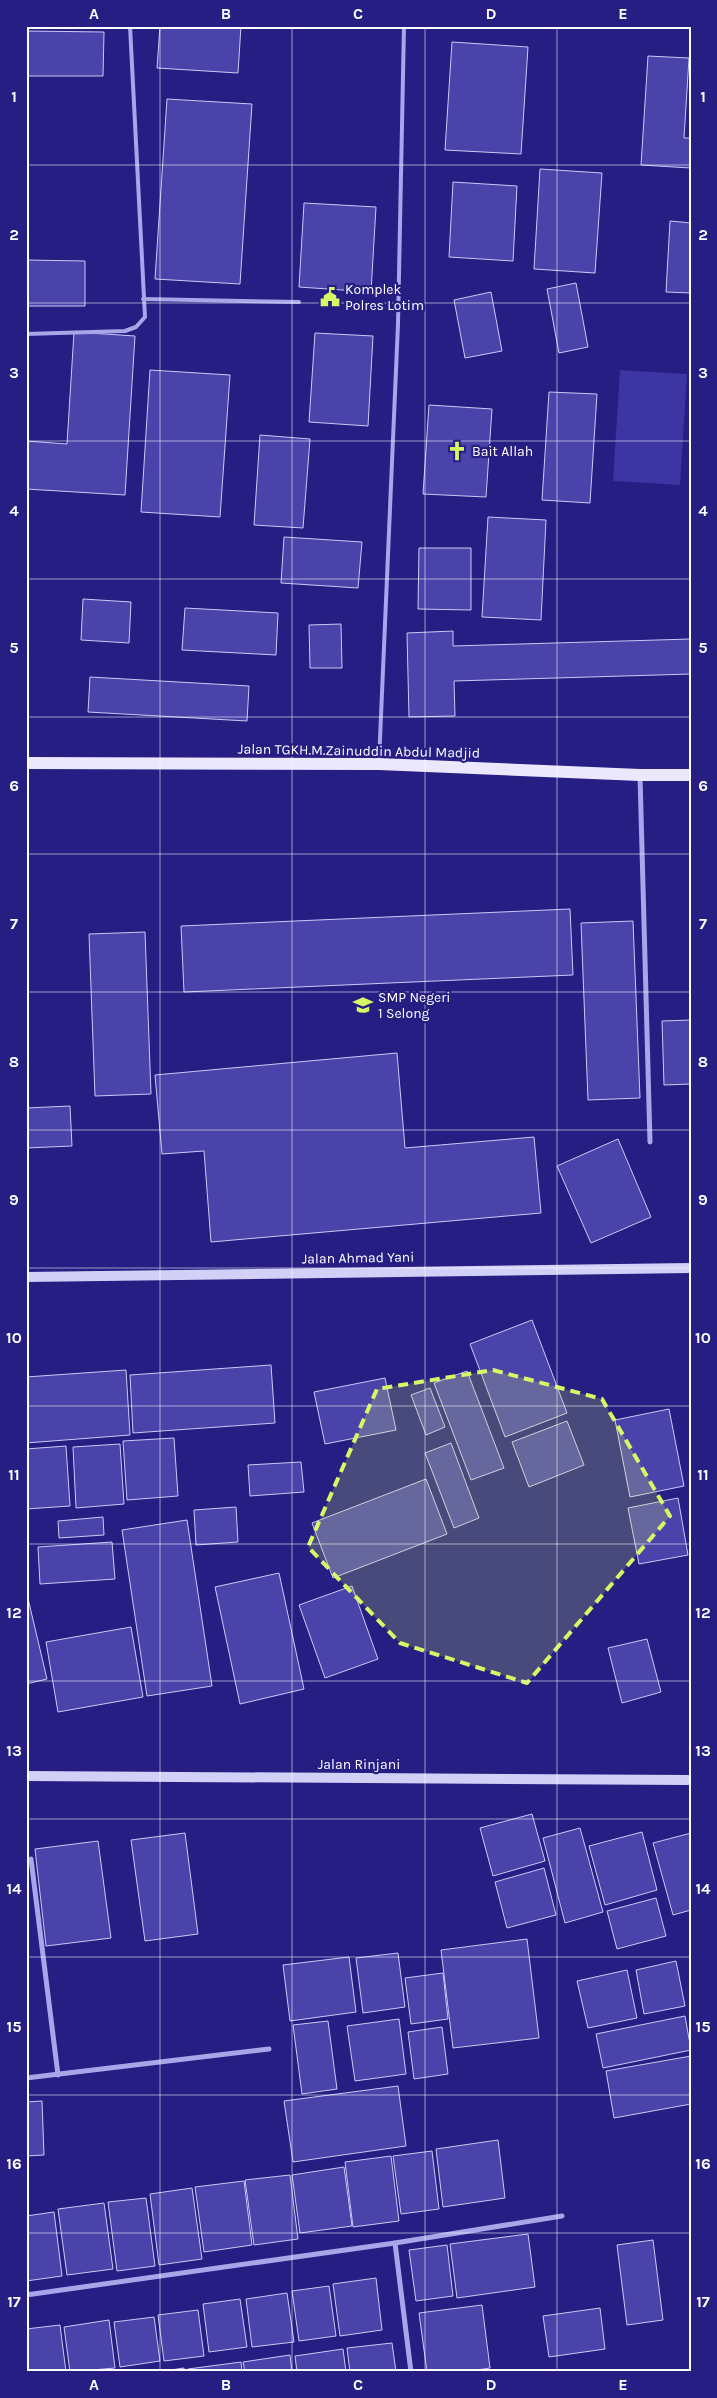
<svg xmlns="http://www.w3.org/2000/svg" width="717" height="2398" font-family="Karla,sans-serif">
<rect width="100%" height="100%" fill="#261e83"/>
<polygon fill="#3c35a2" points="620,370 687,374 680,485 613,481"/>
<g fill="#4a43aa" stroke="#ccc9f7">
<polygon points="160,26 241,26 238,73 157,68"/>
<polygon points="26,31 104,32 103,76 26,76"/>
<polygon points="452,42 528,47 521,154 445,150"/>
<polygon points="648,56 689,58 684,138 691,138 691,168 641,165"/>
<polygon points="167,99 252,104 240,284 155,279"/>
<polygon points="540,169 602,173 595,273 534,269"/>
<polygon points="453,182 517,186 513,261 449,257"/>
<polygon points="304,203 376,207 371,292 299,287"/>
<polygon points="670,221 691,223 691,293 666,292"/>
<polygon points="26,260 85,261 85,306 26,306"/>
<polygon points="576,283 588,347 559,353 547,289"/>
<polygon points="491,292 502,351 465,358 454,300"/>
<polygon points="74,332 135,336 125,495 26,489 26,441 67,444"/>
<polygon points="315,333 373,336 368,426 309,422"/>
<polygon points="150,370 230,375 220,517 141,512"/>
<polygon points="549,392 597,394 590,503 542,500"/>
<polygon points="429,405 492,409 486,497 423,494"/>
<polygon points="260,435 310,439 303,528 254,525"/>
<polygon points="488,517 546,520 541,620 482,617"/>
<polygon points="284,537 362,542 358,588 281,583"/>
<polygon points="419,548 471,548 471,610 418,609"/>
<polygon points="83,599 131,602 129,643 81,640"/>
<polygon points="185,608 278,613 276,655 182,650"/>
<polygon points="341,624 342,668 310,668 309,625"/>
<polygon points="453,631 453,646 691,639 691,674 454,681 455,716 409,717 407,633"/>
<polygon points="90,677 249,686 247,721 88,712"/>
<polygon points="570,909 573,975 184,992 181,926"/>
<polygon points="633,921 640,1098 588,1100 581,923"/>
<polygon points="145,932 151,1094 95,1096 89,934"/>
<polygon points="691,1020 691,1084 664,1085 662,1021"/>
<polygon points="397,1053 405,1148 534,1137 541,1213 211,1242 204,1151 162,1154 155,1075"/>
<polygon points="70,1106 72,1146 26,1148 26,1108"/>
<polygon points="618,1139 651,1217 591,1243 557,1166"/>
<polygon points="532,1320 567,1413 505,1437 470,1344"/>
<polygon points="271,1365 275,1423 133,1433 130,1375"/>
<polygon points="126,1370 130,1435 26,1443 26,1377"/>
<polygon points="467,1371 504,1468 471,1480 434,1383"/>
<polygon points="385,1378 396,1430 325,1444 314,1392"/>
<polygon points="430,1388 445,1427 426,1435 411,1395"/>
<polygon points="669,1409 684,1486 630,1497 615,1420"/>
<polygon points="567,1421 584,1465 529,1487 512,1442"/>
<polygon points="174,1438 178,1496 127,1500 123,1441"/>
<polygon points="451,1443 479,1518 454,1528 425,1453"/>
<polygon points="120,1444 124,1504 76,1508 73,1447"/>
<polygon points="66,1446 70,1506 26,1509 26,1449"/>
<polygon points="301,1462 304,1492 250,1496 248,1465"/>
<polygon points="426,1479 447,1534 333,1578 312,1523"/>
<polygon points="678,1498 688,1555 639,1564 628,1508"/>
<polygon points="236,1507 238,1542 196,1545 194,1510"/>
<polygon points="103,1517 104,1535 59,1538 58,1521"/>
<polygon points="187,1520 212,1686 147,1696 122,1530"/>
<polygon points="112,1542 115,1579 40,1584 38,1547"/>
<polygon points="279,1573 304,1689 240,1704 215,1587"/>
<polygon points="352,1586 378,1659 325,1678 299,1605"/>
<polygon points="26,1590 47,1679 26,1684"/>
<polygon points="131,1627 143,1697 58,1712 46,1642"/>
<polygon points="647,1639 661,1692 622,1703 608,1648"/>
<polygon points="532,1814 545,1861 493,1876 480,1828"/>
<polygon points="580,1828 603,1912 565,1923 543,1838"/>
<polygon points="642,1832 657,1890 605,1905 589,1846"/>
<polygon points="185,1833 198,1934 145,1941 131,1840"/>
<polygon points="691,1833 691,1910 673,1915 653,1843"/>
<polygon points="98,1841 111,1938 46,1946 35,1849"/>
<polygon points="544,1868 556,1915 507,1928 495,1882"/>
<polygon points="656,1898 666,1936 617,1949 607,1911"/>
<polygon points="527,1939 539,2038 453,2048 441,1950"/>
<polygon points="398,1953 405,2007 363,2013 356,1958"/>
<polygon points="349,1957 356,2012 290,2021 283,1965"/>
<polygon points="676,1961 685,2006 644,2014 636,1970"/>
<polygon points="627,1970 637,2018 588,2028 577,1981"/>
<polygon points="443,1973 448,2019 411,2024 405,1978"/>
<polygon points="685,2016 691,2050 603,2068 596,2034"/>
<polygon points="399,2019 406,2074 355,2081 347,2026"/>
<polygon points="328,2021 337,2089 302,2094 293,2025"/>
<polygon points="442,2027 448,2074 414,2079 408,2032"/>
<polygon points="691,2056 691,2104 614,2118 606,2071"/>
<polygon points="398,2086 406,2146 293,2162 284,2101"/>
<polygon points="42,2101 44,2155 26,2156 26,2102"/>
<polygon points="498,2140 505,2198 443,2207 436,2149"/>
<polygon points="432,2151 439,2209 401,2214 393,2156"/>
<polygon points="391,2156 399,2221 353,2227 345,2162"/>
<polygon points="344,2167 352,2226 300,2233 292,2175"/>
<polygon points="290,2175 298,2239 254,2245 245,2180"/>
<polygon points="244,2181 252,2245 204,2252 195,2187"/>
<polygon points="192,2188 202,2259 159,2265 150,2194"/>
<polygon points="146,2198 155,2266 117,2271 108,2202"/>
<polygon points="104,2203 113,2269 67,2275 58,2209"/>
<polygon points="54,2212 62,2276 26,2281 26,2216"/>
<polygon points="528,2234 535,2287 457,2298 450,2244"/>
<polygon points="653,2240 663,2320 627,2325 617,2245"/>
<polygon points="447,2245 453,2296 416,2301 409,2250"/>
<polygon points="376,2278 382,2330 340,2336 333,2284"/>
<polygon points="329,2286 336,2336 299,2341 292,2291"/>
<polygon points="287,2293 294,2342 252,2347 246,2299"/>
<polygon points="240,2299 247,2347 209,2352 203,2304"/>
<polygon points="482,2305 490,2368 464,2372 427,2372 419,2313"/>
<polygon points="600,2308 605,2349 549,2357 543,2316"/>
<polygon points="198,2310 204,2356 164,2361 158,2315"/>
<polygon points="154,2317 160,2361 120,2367 114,2322"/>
<polygon points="109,2320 115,2368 70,2372 64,2327"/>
<polygon points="60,2325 66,2372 26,2372 26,2329"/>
<polygon points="392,2343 396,2372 350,2372 347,2348"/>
<polygon points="343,2349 346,2372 297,2372 295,2356"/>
<polygon points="290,2355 292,2372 245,2372 243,2362"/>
<polygon points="241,2362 242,2372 188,2372 188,2369"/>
<polygon points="184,2368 184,2372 157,2372"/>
</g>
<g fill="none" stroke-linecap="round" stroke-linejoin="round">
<g stroke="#a9a5e9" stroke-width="4">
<polyline points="143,299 299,302"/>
<polyline points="26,334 125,331 136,327 145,317 130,26"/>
<polyline points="379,762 398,324 404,26"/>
</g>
<g stroke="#a9a5e9" stroke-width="5">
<polyline points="640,776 650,1142"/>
<polyline points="31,1859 58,2075"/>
<polyline points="26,2078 269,2049"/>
<polyline points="395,2243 411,2372"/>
<polyline points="26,2295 395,2243 562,2216"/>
</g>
<g stroke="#d3d0f7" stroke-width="10">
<polyline points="26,1277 691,1268"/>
<polyline points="26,1776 691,1780"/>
</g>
<polyline stroke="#ebe8fe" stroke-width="12" points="26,763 379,764 640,775 691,775"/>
</g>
<path fill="#d7f864" fill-opacity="0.2" stroke="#d7f864" stroke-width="4" stroke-dasharray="10 6" stroke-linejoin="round" d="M 493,1370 L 602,1399 L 670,1516 L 527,1683 L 400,1643 L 308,1547 L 377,1389 Z"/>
<path fill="none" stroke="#fff" stroke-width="1" stroke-opacity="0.55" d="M 160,26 L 160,2372M 292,26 L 292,2372M 425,26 L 425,2372M 557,26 L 557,2372M 26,165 L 691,165M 26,303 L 691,303M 26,441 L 691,441M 26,579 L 691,579M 26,717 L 691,717M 26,854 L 691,854M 26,992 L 691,992M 26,1130 L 691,1130M 26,1268 L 691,1268M 26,1406 L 691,1406M 26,1544 L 691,1544M 26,1681 L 691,1681M 26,1819 L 691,1819M 26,1957 L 691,1957M 26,2095 L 691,2095M 26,2233 L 691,2233"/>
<defs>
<symbol id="civic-bare" viewBox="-9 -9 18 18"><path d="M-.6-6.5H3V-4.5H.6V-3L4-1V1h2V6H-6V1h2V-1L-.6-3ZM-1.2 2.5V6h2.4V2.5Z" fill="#d7f864" stroke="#261e83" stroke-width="2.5" paint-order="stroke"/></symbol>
<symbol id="church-bare" viewBox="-9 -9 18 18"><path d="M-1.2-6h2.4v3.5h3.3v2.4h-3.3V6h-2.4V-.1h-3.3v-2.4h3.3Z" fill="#d7f864" stroke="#261e83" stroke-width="2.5" paint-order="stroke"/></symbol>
<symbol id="school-bare" viewBox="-9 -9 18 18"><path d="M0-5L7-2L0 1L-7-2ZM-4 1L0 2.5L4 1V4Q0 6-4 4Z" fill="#d7f864" stroke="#261e83" stroke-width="2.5" paint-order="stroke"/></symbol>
</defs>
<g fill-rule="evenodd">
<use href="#civic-bare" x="316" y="283" width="28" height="28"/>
<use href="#church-bare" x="443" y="437" width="28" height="28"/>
<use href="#school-bare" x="349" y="991" width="28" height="28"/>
</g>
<g text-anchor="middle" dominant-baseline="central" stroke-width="4.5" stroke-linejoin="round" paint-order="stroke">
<g font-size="14" fill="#fff" stroke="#261e83" text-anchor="start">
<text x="345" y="289">Komplek<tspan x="345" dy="16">Polres Lotim</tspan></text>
<text x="472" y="451">Bait Allah</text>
<text x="378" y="997">SMP Negeri<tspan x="378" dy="16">1 Selong</tspan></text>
</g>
<g font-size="14" fill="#fff" stroke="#261e83">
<text transform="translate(359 751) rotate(1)">Jalan TGKH.M.Zainuddin Abdul Madjid</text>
<text transform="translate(358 1258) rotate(-1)">Jalan Ahmad Yani</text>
<text x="359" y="1764">Jalan Rinjani</text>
</g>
</g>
<rect width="717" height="2398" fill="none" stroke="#261e83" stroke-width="55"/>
<rect x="28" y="28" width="662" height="2342" fill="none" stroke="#fff" stroke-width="2"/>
<g font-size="16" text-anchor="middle" font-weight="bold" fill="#fff">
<text x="94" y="19">A</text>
<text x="226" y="19">B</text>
<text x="358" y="19">C</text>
<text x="491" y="19">D</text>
<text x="623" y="19">E</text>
<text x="14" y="102">1</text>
<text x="703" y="102">1</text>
<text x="14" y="240">2</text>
<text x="703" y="240">2</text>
<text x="14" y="378">3</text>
<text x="703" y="378">3</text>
<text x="14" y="516">4</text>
<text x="703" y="516">4</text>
<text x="14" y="653">5</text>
<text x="703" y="653">5</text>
<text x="14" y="791">6</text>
<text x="703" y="791">6</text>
<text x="14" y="929">7</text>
<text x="703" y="929">7</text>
<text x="14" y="1067">8</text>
<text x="703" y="1067">8</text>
<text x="14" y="1205">9</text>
<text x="703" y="1205">9</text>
<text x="14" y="1343">10</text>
<text x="703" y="1343">10</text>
<text x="14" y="1480">11</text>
<text x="703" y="1480">11</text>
<text x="14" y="1618">12</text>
<text x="703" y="1618">12</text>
<text x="14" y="1756">13</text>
<text x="703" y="1756">13</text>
<text x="14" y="1894">14</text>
<text x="703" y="1894">14</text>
<text x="14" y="2032">15</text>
<text x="703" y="2032">15</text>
<text x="14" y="2169">16</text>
<text x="703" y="2169">16</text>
<text x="14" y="2307">17</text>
<text x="703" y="2307">17</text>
<text x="94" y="2390">A</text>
<text x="226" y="2390">B</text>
<text x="358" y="2390">C</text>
<text x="491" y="2390">D</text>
<text x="623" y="2390">E</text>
</g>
</svg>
